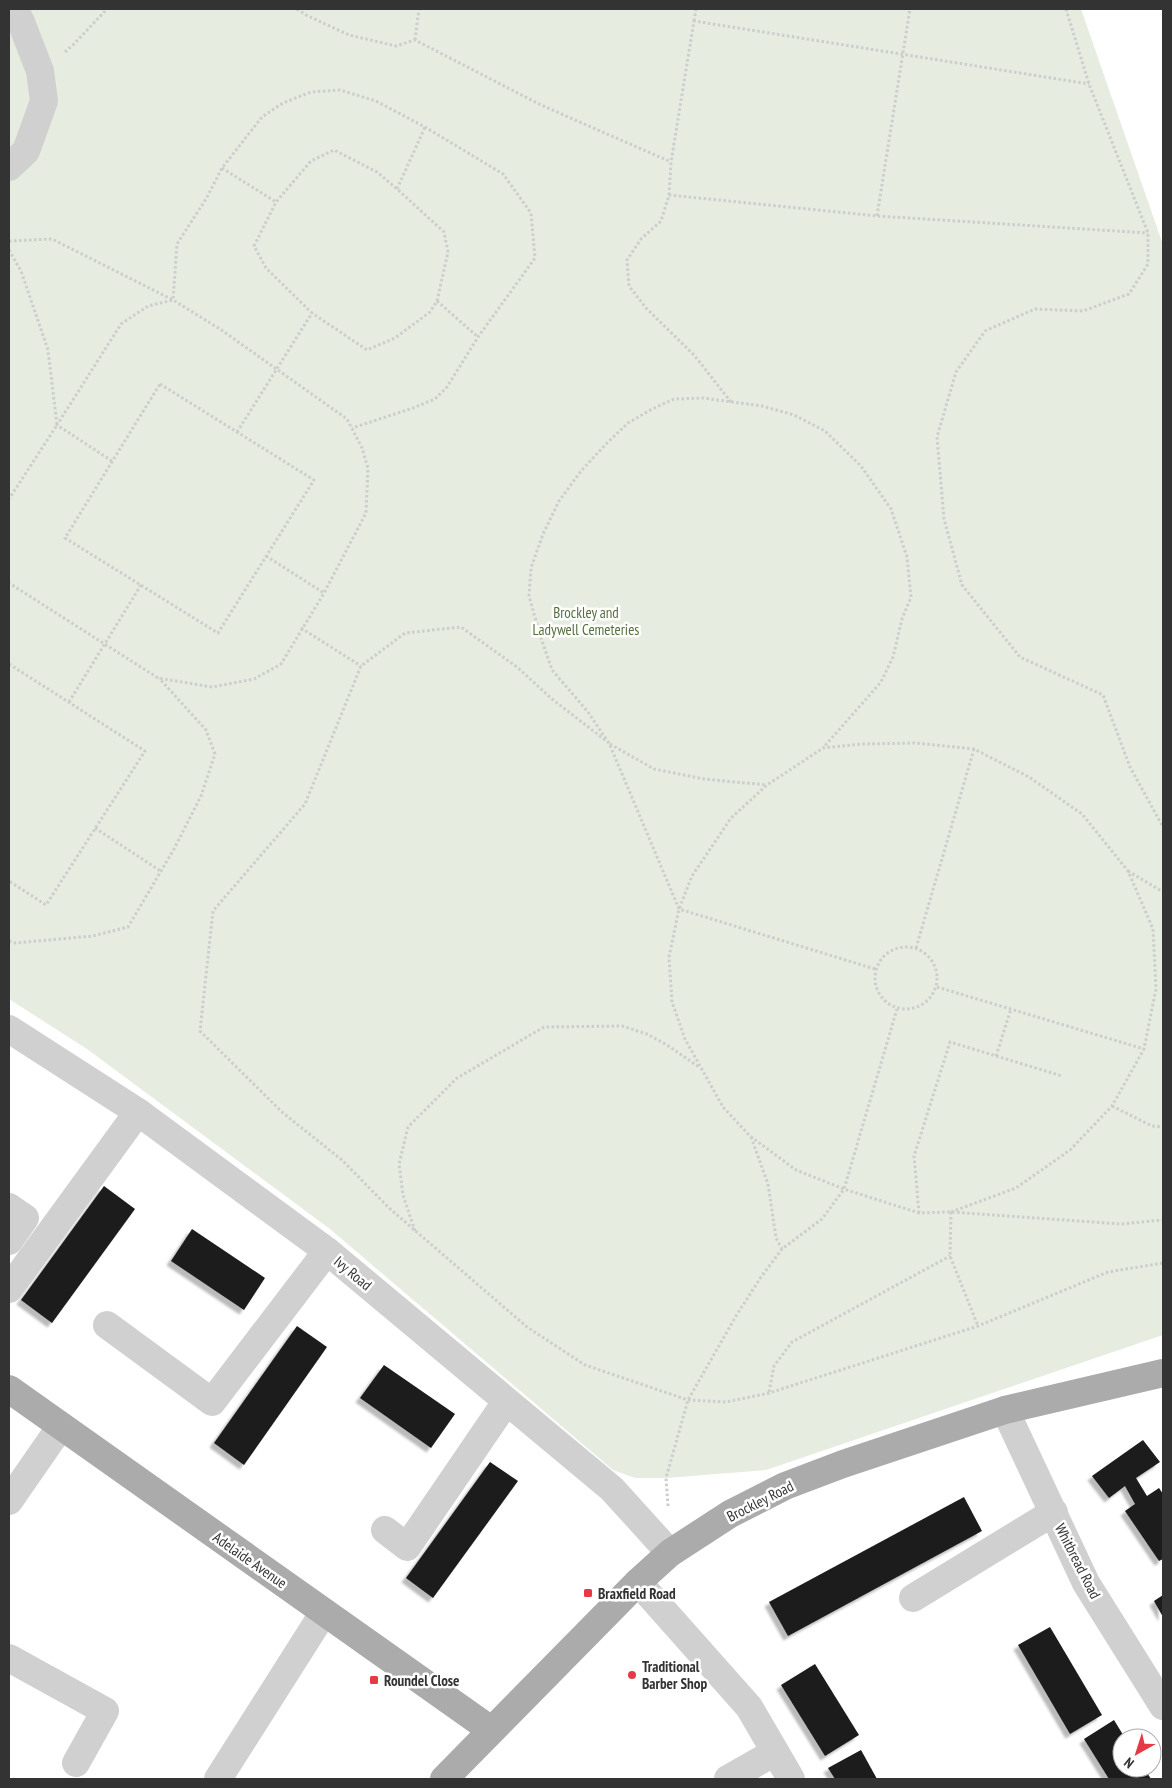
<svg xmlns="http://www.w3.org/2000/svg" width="1172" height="1788" font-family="'PT Sans Narrow',sans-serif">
<defs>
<filter id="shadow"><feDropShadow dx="-4.5" dy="4.5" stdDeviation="1" flood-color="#0004"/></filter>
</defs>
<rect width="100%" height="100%" fill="#fff"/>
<polygon fill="#e6ecdf" points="9,9 1081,9 1162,242 1163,242 1163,1335 766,1470 666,1478 635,1478 613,1470 330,1229 87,1049 9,999"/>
<g fill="#1a1a1a" filter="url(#shadow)">
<polygon points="104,1186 135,1209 52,1323 21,1300"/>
<polygon points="192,1229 265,1278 244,1310 171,1261"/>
<polygon points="297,1326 327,1347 244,1465 214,1443"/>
<polygon points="384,1365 455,1414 431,1448 360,1398"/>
<polygon points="1143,1440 1160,1462 1136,1478 1147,1496 1159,1488 1163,1494 1163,1559 1159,1561 1125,1511 1135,1504 1125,1486 1109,1498 1092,1476"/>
<polygon points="490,1462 518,1481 433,1598 406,1578"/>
<polygon points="964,1497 982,1531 788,1636 769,1602"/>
<polygon points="1163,1595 1163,1617 1154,1601"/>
<polygon points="1050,1627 1102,1715 1070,1734 1018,1645"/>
<polygon points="815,1664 859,1735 825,1756 781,1685"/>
<polygon points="1114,1720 1125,1738 1122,1738 1122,1768 1144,1768 1151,1779 1109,1779 1084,1739"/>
<polygon points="861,1750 877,1779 835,1779 828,1768"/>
</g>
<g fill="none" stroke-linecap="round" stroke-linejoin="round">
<g stroke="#cdcdcd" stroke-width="3" stroke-dasharray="2.5 2.5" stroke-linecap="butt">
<polyline points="297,9 306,15 349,35 396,46 415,40 541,105 671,162"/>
<polyline points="1066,9 1089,84 1148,233 1148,264 1129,294 1083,311 1035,309 985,331 956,372 937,437 944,519 962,585 1020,657 1103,695 1130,767 1163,827"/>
<polyline points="694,21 696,9"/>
<polyline points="415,40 419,9"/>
<polyline points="65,52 73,45 107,9"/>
<polyline points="222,168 276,202"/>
<polyline points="397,189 425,127"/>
<polyline points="669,195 671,162 694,21 1089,84"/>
<polyline points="877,216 910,9"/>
<polyline points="9,241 52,239 173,300 220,329 347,419 362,448 368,468 366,513 324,593 281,664 254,679 212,687 158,678 9,583"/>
<polyline points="9,250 21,271 48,350 57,425 9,499"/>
<polyline points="437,301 478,337"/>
<polygon points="160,384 314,480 218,633 65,538"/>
<polyline points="731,402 694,355 646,308 629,286 627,260 641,239 661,221 669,195 877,216 1148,233"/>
<polyline points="237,432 312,313 266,268 254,246 276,202 311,161 334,150 377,172 397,189 444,232 448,252 437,301 430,312 395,338 367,350 312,313"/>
<polyline points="112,461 57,425 121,324 148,306 173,300 177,244 206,199 222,168 262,117 283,103 311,92 340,90 376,101 425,127 503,174 531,213 535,258 478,337 447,387 435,399 413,408 352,428"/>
<polyline points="266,556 324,593"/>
<polyline points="301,628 361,666"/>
<polyline points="9,664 145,751 46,905 9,881"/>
<polyline points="69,702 141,585"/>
<polyline points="606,739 588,712 552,670 540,635 529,596 531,568 543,534 559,501 581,471 606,444 628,423 652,409 674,399 703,398 762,406 794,415 825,431 861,466 891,509 907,557 911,597 902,619 893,657 881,682 823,748"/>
<polyline points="610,744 654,769 704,779 767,785"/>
<polyline points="95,828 162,872"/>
<polyline points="1128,871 1163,892"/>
<polyline points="9,941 15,943 93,936 128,927 174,849 201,796 215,754 206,730 159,678"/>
<circle cx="906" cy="978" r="31"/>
<polyline points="916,948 974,749"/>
<polyline points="875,969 679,909 609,743 552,699 517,667 461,627 405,633 361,666 305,804 213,911 200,1031 283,1113 342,1160 389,1208 527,1327 585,1365 688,1400 726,1402 769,1393 978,1326 1108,1272 1163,1263"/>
<polyline points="937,987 1144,1049"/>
<polyline points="996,1056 1011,1009"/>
<polyline points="1112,1106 1152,1126 1163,1127"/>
<polyline points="751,1137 768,1184 776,1238 782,1249"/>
<polyline points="951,1212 1016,1188 1070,1150 1112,1106 1144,1049 1156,989 1153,929 1128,871 1082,814 1029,777 974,749 914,743 863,744 823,748 767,785 731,818 692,876 679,909 669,957 672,1002 685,1039 723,1107 750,1136 796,1170 844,1189 919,1213 951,1212 1121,1224 1163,1220"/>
<polyline points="951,1212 950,1256 978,1326"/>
<polyline points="919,1213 914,1156 950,1042 1062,1076"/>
<polyline points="415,1231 403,1195 399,1164 408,1127 457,1078 544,1027 622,1026 647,1034 667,1045 699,1067"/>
<polyline points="769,1392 774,1366 792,1342 950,1256"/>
<polyline points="668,1506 666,1478 688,1400 736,1316 761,1277 782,1249 822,1219 844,1189 897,1009"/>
</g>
<g stroke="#d0d0d0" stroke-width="28">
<polyline points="9,167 26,151 44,101 40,71 21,22 14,9"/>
<polyline points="9,1029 138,1112 327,1251 612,1489 670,1553"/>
<polyline points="9,1207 25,1218 9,1241"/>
<polyline points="9,1289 138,1112"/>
<polyline points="107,1325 212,1402 327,1251"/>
<polyline points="1005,1410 1086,1583 1163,1706"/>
<polyline points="9,1501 61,1426"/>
<polyline points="385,1530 407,1547 506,1402"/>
<polyline points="638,1582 749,1707 791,1779"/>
<polyline points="913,1598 1054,1512"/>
<polyline points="9,1658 105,1711 76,1763"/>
<polyline points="218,1779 324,1612"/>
<polyline points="728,1779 775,1752"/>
</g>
<g stroke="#ababab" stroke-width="28">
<polyline points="9,1389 491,1730"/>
<polyline points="444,1779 638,1582 670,1553 730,1514 785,1486 843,1464 1005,1410 1163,1373"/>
</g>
</g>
<g fill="#e63946" stroke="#fff" stroke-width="2">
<rect x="583" y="1588" width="10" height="10" rx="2.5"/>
<circle cx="632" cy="1675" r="5"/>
<rect x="369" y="1675" width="10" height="10" rx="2.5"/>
</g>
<g text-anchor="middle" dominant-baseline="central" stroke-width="5" stroke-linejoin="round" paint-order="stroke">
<g font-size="15" fill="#56703f" stroke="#fff">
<text x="586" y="612">Brockley and<tspan x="586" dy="17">Ladywell Cemeteries</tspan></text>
</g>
<g font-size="15" fill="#333" stroke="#fff">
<text transform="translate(353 1273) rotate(40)">Ivy Road</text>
<text transform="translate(760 1501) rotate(-27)">Brockley Road</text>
<text transform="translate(250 1560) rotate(35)">Adelaide Avenue</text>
<text transform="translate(1078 1561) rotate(63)">Whitbread Road</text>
</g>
<g font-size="15" font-weight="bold" fill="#333" stroke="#fff" text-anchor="start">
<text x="598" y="1593">Braxfield Road</text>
<text x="642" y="1666">Traditional<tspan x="642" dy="17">Barber Shop</tspan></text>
<text x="384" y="1680">Roundel Close</text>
</g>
</g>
<rect width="1172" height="1788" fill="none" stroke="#333333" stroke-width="20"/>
<g transform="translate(1137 1753) rotate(219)"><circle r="24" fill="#ffffff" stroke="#adadad"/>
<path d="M0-4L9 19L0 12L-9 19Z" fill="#e63946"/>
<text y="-8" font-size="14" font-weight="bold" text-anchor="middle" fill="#333333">N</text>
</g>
</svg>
